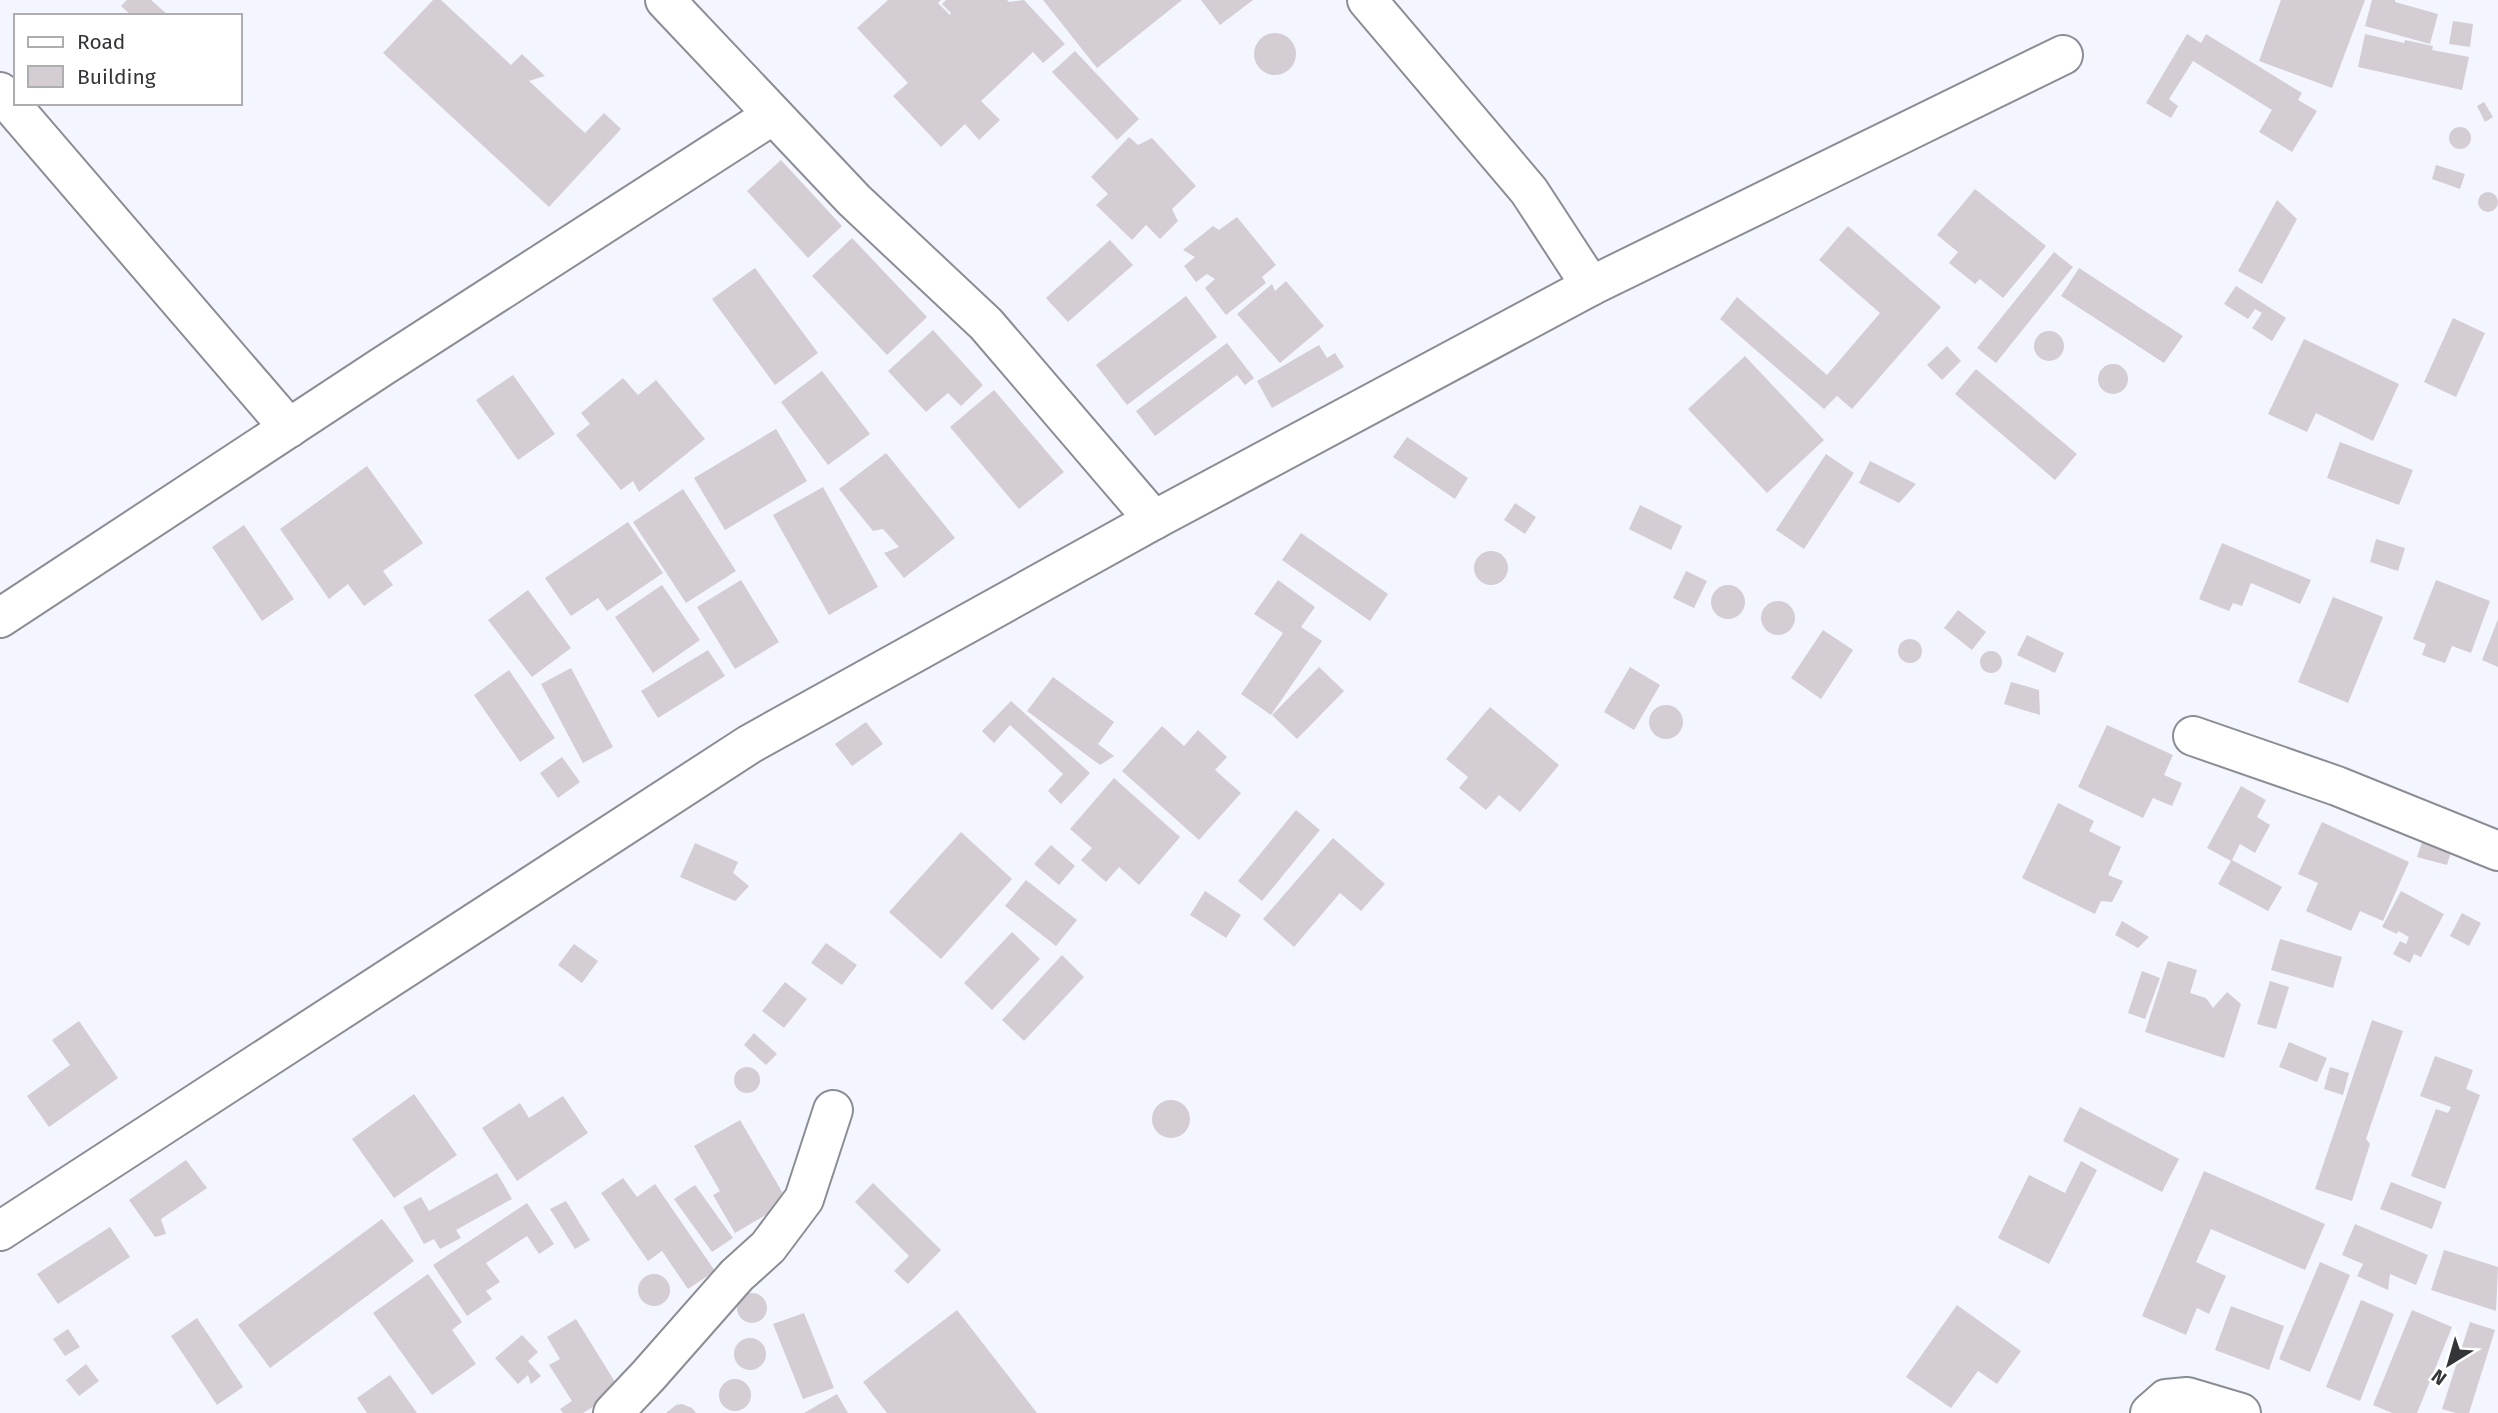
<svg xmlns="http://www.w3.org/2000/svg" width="2498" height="1413" font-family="'Fira Sans',sans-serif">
<rect width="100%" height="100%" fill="#f3f6fe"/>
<g fill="#d4cdd4">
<polygon points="127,0 151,0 167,14 132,16 121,6"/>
<polygon points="433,0 441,0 511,65 522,54 545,76 529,81 585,133 604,113 621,129 549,207 383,53"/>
<polygon points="888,0 941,0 938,3 950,15 951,13 942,4 946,0 1007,0 1009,2 1024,0 1065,44 1043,63 1033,52 981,101 1000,120 979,140 965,124 941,147 893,96 908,83 857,28"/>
<polygon points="1043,0 1182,0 1097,68"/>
<polygon points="1201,0 1253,0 1220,25"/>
<polygon points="2281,0 2365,0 2332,88 2259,61"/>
<polygon points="2372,0 2395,0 2395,2 2438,14 2430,44 2365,26"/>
<polygon points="2453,21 2473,24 2470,47 2449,44"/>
<circle cx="1275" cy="54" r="21"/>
<polygon points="2187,34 2201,43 2206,34 2302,93 2298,100 2317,111 2292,152 2259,132 2272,110 2193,61 2169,99 2178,106 2171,118 2146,103"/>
<polygon points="2365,34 2404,43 2405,40 2433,46 2432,50 2469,57 2462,90 2358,67"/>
<polygon points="1075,51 1139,119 1117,140 1052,72"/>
<polygon points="2484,102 2493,117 2485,122 2477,106"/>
<circle cx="2460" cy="138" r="11"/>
<polygon points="1129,137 1138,145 1152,138 1196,186 1172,209 1178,221 1160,239 1146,225 1132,240 1096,205 1108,194 1091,177"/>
<polygon points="781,160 842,226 808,258 747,191"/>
<polygon points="2436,165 2465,174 2460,189 2432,179"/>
<polygon points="1975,189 2046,246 2003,298 1980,279 1975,284 1949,263 1958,252 1937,235"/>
<circle cx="2488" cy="202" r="10"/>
<polygon points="2277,200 2297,219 2262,284 2238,271"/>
<polygon points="1237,217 1276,265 1262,277 1266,283 1226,315 1205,288 1215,279 1207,274 1196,282 1184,266 1195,257 1183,250 1213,226 1219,230"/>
<polygon points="1848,226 1941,307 1852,409 1837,396 1824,409 1720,319 1737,297 1827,375 1880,313 1819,260"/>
<polygon points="852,238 927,317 887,355 812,276"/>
<polygon points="1110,240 1133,265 1068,322 1046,298"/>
<polygon points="2054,252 2073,267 1996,363 1977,348"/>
<polygon points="755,268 818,353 775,385 712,299"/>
<polygon points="2079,268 2183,336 2164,363 2061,296"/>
<polygon points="1286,281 1324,326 1280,363 1237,314 1272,284 1275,291"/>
<polygon points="2236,286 2286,318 2272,341 2252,328 2262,313 2255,309 2248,319 2224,304"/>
<polygon points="1186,296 1217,337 1127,405 1096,365"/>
<polygon points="2453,318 2485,333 2456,397 2424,382"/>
<polygon points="933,330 983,385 961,406 948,393 926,412 888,371"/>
<circle cx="2049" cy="346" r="15"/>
<polygon points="2304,339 2399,384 2373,441 2316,413 2307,432 2268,414"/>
<polygon points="1227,343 1254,378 1245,385 1237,375 1155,436 1136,411"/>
<polygon points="1319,345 1327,358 1335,353 1344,367 1272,408 1257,381"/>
<polygon points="1947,346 1961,361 1942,380 1927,365"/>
<polygon points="1745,356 1824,440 1767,493 1688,409"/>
<circle cx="2113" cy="379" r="15"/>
<polygon points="1976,369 2077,454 2055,480 1955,394"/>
<polygon points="822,371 870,434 828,465 781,402"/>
<polygon points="513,375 555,434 518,460 476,400"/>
<polygon points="623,378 638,395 656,380 705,439 639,492 633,481 621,490 576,435 590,424 581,413"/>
<polygon points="994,390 1064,472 1019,509 950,427"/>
<polygon points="776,429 807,481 725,530 694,478"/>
<polygon points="1407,437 1468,478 1455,499 1393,457"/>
<polygon points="2340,442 2413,470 2399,505 2327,478"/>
<polygon points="886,453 955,538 904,578 884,553 899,547 883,529 873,531 839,489"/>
<polygon points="1826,454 1854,473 1804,549 1776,530"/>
<polygon points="1870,461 1916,484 1899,503 1859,483"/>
<polygon points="367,466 423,543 383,571 393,585 364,606 348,584 329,599 280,529"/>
<polygon points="823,487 878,587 829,615 773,515"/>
<polygon points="683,489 736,571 686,603 633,522"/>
<polygon points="1515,503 1536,517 1525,534 1504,520"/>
<polygon points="1640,505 1682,526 1671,550 1629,529"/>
<polygon points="628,522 663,573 607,611 598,598 571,616 545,578"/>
<polygon points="244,525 294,599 262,621 212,547"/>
<polygon points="1301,533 1388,594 1370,621 1282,560"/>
<polygon points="2376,539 2405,548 2398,571 2370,562"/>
<polygon points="2222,543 2311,580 2300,604 2251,583 2242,606 2233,603 2229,611 2199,599"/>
<circle cx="1491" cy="568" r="17"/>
<polygon points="1686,571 1707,581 1694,608 1673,598"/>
<polygon points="741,580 779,642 735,669 697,607"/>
<polygon points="1278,580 1315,607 1301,627 1322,641 1271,715 1241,694 1283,633 1254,614"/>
<polygon points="2436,580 2490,601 2471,653 2452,646 2445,663 2422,655 2426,644 2413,639"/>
<polygon points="662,585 700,640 653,673 615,617"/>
<circle cx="1728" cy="602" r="17"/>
<polygon points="528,590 571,648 532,677 488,620"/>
<polygon points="2333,597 2383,617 2348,703 2298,682"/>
<circle cx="1778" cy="618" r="17"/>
<polygon points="1958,610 1986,632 1972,650 1944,628"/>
<polygon points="2498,619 2498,667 2482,660"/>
<polygon points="1823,630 1853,650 1821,699 1791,678"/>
<polygon points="2027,635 2064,653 2055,673 2017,655"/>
<circle cx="1910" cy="651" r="12"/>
<polygon points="708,650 725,676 658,718 641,691"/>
<circle cx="1991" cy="662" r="11"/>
<polygon points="1319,667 1344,691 1297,739 1272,715"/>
<polygon points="1630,667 1660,685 1634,730 1604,712"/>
<polygon points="571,668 613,747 583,763 541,684"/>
<polygon points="509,670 555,738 520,762 474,695"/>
<polygon points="1053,677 1114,722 1098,744 1114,756 1100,765 1027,711"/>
<polygon points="2011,682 2039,690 2040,715 2004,704"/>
<polygon points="1011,701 1090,773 1061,804 1048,791 1063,774 1010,725 994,743 982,731"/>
<circle cx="1666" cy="722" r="17"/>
<polygon points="1490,707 1559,765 1520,812 1499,795 1486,810 1459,788 1468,777 1446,759"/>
<polygon points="866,722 883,744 852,766 835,744"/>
<polygon points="2107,725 2173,755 2164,775 2182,783 2172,806 2153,798 2143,818 2078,787"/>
<polygon points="1162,726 1184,746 1198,730 1227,757 1215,770 1241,793 1199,840 1122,771"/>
<polygon points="562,757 580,782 558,798 540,773"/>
<polygon points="1114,778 1180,837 1139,885 1119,867 1106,882 1081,860 1092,848 1070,829"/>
<polygon points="2241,786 2266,800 2257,817 2270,825 2255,853 2240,844 2232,860 2282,887 2268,911 2218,884 2231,861 2207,848"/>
<polygon points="2058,803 2094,821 2089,831 2121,847 2108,875 2123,881 2112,902 2101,901 2095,914 2022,878"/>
<polygon points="1296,810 1320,830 1262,901 1238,881"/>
<polygon points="2322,822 2409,862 2383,921 2360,911 2351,931 2306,911 2318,883 2298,874"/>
<polygon points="2426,830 2455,839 2447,865 2417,857"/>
<polygon points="961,832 1012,879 941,959 889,912"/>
<polygon points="1333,838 1385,884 1361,911 1340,893 1294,947 1263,919"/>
<polygon points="695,843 738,862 733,873 749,886 735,901 680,877"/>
<polygon points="1051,845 1075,866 1059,885 1034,864"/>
<polygon points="1026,880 1077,920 1056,946 1005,906"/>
<polygon points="1205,891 1241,915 1226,938 1190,915"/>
<polygon points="2401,891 2444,914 2421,957 2414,954 2410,963 2393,954 2400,941 2406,944 2409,937 2398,931 2397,934 2382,927"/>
<polygon points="2462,913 2481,923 2469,946 2450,936"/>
<polygon points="2122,921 2149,937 2138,948 2115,935"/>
<polygon points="1012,932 1040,959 992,1010 964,983"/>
<polygon points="2280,939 2342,957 2333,988 2271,970"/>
<polygon points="826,943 857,965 842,985 811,963"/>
<polygon points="574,944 598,961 582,983 558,965"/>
<polygon points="1062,955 1084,977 1024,1041 1002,1020"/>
<polygon points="2168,961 2197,970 2190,993 2206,998 2213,1008 2227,992 2241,1004 2224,1058 2145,1032"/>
<polygon points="2142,971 2160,978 2145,1019 2128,1013"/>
<polygon points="2270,981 2289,987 2276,1029 2257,1024"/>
<polygon points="785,982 807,999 784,1028 762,1011"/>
<polygon points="2372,1020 2403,1031 2366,1139 2370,1144 2352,1201 2315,1189"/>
<polygon points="79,1021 118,1078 49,1127 27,1096 70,1065 52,1040"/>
<polygon points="754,1033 777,1054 766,1065 744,1045"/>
<polygon points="2289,1042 2327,1058 2317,1082 2279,1067"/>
<polygon points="2435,1056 2473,1070 2466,1089 2480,1095 2445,1189 2411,1176 2436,1109 2448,1113 2451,1107 2420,1096"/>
<circle cx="747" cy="1080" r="13"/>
<polygon points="2330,1067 2349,1073 2343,1095 2324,1089"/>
<polygon points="414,1094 457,1155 394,1198 352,1139"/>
<polygon points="563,1096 588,1133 517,1181 482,1128 520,1103 529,1118"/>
<circle cx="1171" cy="1119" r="19"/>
<polygon points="2080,1107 2179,1159 2162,1192 2063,1141"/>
<polygon points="740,1120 788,1202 735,1233 713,1195 720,1191 694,1146"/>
<polygon points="186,1160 207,1188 161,1219 166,1234 155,1237 129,1200"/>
<polygon points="2081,1161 2097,1170 2049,1264 1998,1238 2029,1175 2065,1193"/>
<polygon points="2204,1171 2325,1224 2305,1270 2211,1229 2196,1262 2226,1276 2209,1314 2197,1308 2186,1335 2142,1316"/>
<polygon points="497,1173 512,1199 456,1230 461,1238 440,1249 434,1239 424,1244 403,1207 421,1197 429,1211"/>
<polygon points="623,1178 637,1197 655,1184 715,1271 688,1289 662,1251 648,1261 601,1193"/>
<polygon points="2391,1182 2442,1202 2432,1229 2380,1209"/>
<polygon points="873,1183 941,1250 908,1284 894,1271 909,1256 855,1202"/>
<polygon points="695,1185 733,1238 712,1252 674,1199"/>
<polygon points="566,1201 590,1240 575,1249 550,1209"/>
<polygon points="527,1203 554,1244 539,1254 527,1236 486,1263 500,1282 486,1291 492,1299 467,1316 433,1265"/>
<polygon points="382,1219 414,1261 270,1368 238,1325"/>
<polygon points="2355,1224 2428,1255 2416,1285 2390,1274 2388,1290 2357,1276 2363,1264 2342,1255"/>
<polygon points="110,1227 130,1257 58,1304 37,1274"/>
<polygon points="2444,1250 2498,1267 2496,1311 2431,1290"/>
<polygon points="2320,1262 2350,1275 2310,1372 2279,1359"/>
<polygon points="428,1274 462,1322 452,1330 476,1364 432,1395 373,1313"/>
<circle cx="654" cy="1290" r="16"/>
<circle cx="752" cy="1308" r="15"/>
<polygon points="2361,1300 2394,1314 2360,1401 2326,1387"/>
<polygon points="1957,1305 2021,1351 1997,1384 1978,1371 1951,1408 1906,1377"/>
<polygon points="2231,1306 2284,1326 2269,1370 2215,1350"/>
<polygon points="957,1310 1037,1413 887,1413 863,1382"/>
<polygon points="2412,1310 2452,1327 2417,1413 2392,1413 2373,1405"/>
<polygon points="804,1313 834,1388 803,1399 773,1324"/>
<polygon points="197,1318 243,1387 217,1405 171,1336"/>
<polygon points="576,1319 620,1390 583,1413 563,1413 560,1409 572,1401 549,1365 560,1359 547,1337"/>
<polygon points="2470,1322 2495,1330 2469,1413 2456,1413 2442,1409"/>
<polygon points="68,1329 80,1347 65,1356 53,1339"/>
<polygon points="522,1335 538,1352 528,1361 541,1376 531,1384 528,1375 518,1384 495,1358"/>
<circle cx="750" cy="1354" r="16"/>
<polygon points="86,1364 99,1381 79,1396 66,1380"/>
<polygon points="390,1375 417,1413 367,1413 357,1398"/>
<circle cx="735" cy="1395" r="16"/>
<polygon points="837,1394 848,1413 804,1413"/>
<polygon points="682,1404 692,1408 696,1413 666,1413 676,1405"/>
</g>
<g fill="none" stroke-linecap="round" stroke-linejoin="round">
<defs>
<g id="minor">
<polyline points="665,0 854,200 986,324 1154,520"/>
<polyline points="1367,0 1529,191 1591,286"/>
<polyline points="0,92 289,428"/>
<polyline points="0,618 383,366 773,115"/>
<polyline points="2193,736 2337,786 2498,851"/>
<polyline points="0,1231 750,744 1154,520 1591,286 2063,55"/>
<polyline points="613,1413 648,1376 737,1275 768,1247 804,1199 833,1110"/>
<polyline points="2150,1413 2166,1399 2187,1397 2241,1413"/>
</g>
</defs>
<use href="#minor" stroke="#8b8d95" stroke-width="42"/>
<use href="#minor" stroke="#fff" stroke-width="38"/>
</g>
<rect x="14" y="14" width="228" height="91" fill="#ffffff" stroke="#aeaeb0" stroke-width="2"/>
<rect x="28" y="37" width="35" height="10" fill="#ffffff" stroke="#aeaeb0" stroke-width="2"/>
<text x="77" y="49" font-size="21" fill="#343539">Road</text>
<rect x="28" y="66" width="35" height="21" fill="#d4cdd4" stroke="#aeaeb0" stroke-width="2"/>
<text x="77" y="84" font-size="21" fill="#343539">Building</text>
<g transform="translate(2449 1364) rotate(217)" stroke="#ffffff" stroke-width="5" paint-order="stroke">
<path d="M0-5L12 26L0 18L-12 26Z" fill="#343539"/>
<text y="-10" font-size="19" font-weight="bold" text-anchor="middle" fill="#343539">N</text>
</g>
</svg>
